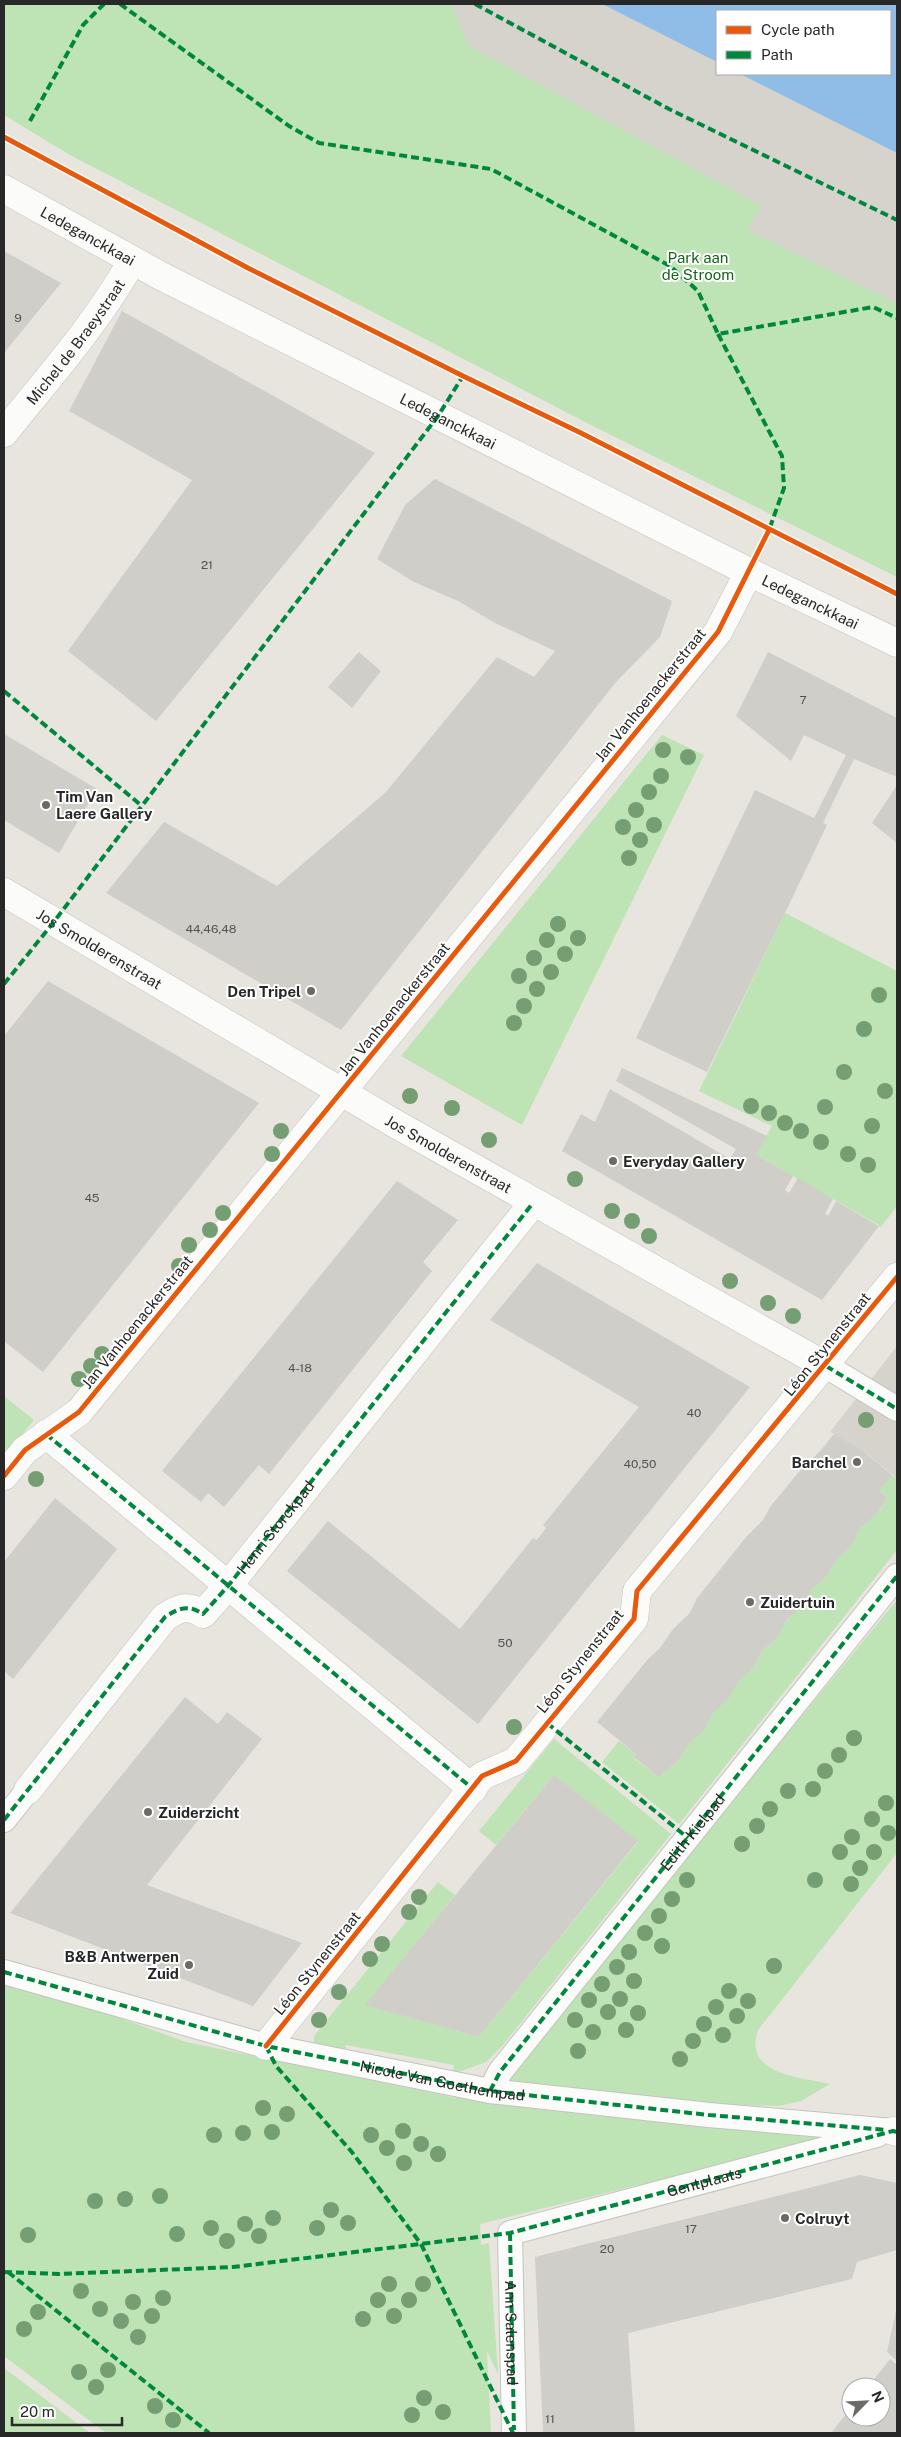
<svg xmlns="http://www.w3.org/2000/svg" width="901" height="2437" font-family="'Public Sans',sans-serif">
<rect width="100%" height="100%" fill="#e7e5dd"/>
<g fill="#bee3b5">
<polygon points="4,4 602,4 717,62 717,74 740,74 897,153 897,577 585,422 70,155 4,115"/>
<polygon points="662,735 704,755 522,1125 401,1056"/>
<polygon points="785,913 897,971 897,1206 880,1228 879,1225 756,1155 772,1126 699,1091"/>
<polygon points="4,1396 34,1420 11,1448 4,1450"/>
<polygon points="892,1475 897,1478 897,1550 679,1824 602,1762 619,1741 636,1754 633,1758 659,1777 678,1761 689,1743 738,1682 752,1669 763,1650 778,1637 787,1619 803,1607 812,1589 827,1576 837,1559 852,1545 860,1528 877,1514 887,1498 879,1491"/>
<path d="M 897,1600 L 897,1853 L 758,2030 C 743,2075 800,2077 830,2084 L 801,2101 L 779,2106 L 735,2105 L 502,2082 Z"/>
<polygon points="554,1739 671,1834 503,2045 486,2062 453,2074 454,2065 346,2045 345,2052 314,2044 314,2036 438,1882 455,1895 366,2005 479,2037 638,1842 554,1775 496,1845 479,1831"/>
<polygon points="4,1976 186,2042 457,2098 599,2116 846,2134 480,2224 481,2245 489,2243 498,2374 487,2351 491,2433 106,2433 4,2356"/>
<polygon points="4,2368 90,2433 4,2433"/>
</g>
<g fill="#d5d3cc">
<polygon points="451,4 602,4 717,62 717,74 740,74 897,153 897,303 747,230 762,206 469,46"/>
<polygon points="897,1346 897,1478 862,1450 830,1432"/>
</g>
<polygon fill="#90bce8" points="602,4 897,4 897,153 740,74 890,74 890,11 717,11 717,62"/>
<g fill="#d0cec8">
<polygon points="4,251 61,283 4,353"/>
<polygon points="122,311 375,453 156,721 68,651 192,480 69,411"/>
<polygon points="435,479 672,601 660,637 616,682 341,1030 106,893 164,822 277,886 386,792 497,657 534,677 555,651 495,623 458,601 414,582 377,559 405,505"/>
<polygon points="359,652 381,671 352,708 328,687"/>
<polygon points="768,652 897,718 897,777 854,759 823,823 827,825 785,913 707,1072 636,1038 755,790 814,818 846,755 804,735 791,761 736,716"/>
<polygon points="4,734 97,789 59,853 4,820"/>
<polygon points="897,785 897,843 872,823"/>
<polygon points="48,981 259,1103 43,1372 4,1341 4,1036"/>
<polygon points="622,1068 767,1136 756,1155 793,1176 785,1190 789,1193 798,1178 833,1199 825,1214 828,1216 836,1201 879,1226 822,1300 562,1151 581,1114 595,1122 610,1089 730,1159 736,1149 616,1081"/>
<polygon points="397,1181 458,1220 423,1262 432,1271 269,1474 259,1465 224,1507 208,1493 201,1502 162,1471"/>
<polygon points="537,1263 750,1387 478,1724 287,1571 328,1521 460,1629 533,1538 537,1540 546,1528 543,1525 639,1407 490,1320"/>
<polygon points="834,1434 862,1450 892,1475 879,1491 887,1498 876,1515 860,1528 852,1545 837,1559 827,1576 812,1589 803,1607 787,1619 778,1637 763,1650 752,1669 738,1682 728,1699 713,1713 704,1730 689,1743 678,1761 659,1777 633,1757 636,1754 597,1722 648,1659 660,1648 673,1629 690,1613 697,1598 747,1536 763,1520 770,1507 797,1474 821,1450"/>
<polygon points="55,1498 117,1549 13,1679 4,1671 4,1562"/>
<polygon points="185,1697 218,1724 227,1712 262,1739 147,1885 302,1943 253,2006 10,1913"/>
<polygon points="554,1775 638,1841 479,2037 365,2005"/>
<polygon points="860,2175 897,2183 897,2250 857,2262 852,2279 628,2333 635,2433 543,2433 535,2257"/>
<polygon points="897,2306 897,2361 887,2352"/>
<polygon points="890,2359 897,2365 897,2433 831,2433 851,2408 851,2417 881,2417 881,2387 868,2387"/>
</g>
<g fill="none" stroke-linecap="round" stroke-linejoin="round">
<defs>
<g id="pedestrian">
<polyline points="826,1366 897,1409"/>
<polyline points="4,1820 28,1790"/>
<polyline points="4,1972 266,2046 490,2091 709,2115 893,2131"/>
<polyline points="490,2091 500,2072 897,1576"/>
<polyline points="514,2433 510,2233 877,2135"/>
</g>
<g id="minor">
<path id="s1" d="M 4,433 C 49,377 97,323 132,261"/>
<path id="s2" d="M 4,892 L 394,1123 L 826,1366"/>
<polyline points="46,1434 473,1789"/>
<polyline points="4,1476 25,1450 79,1412 718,632 749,572"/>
<path id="s3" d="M 28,1790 L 165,1617 C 179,1608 188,1604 203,1614 L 228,1586 L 533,1203"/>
<polyline points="266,2046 482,1776 516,1761 634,1619 637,1591 897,1277"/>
<polyline points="893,2131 897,2132"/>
</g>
<g id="tertiary">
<path id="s4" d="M 4,189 L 161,276 L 749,572 L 897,643"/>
</g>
</defs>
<use href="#pedestrian" stroke="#c4c3c3" stroke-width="26"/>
<use href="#minor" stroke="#c4c3c3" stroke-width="29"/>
<use href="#tertiary" stroke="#c4c3c3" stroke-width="29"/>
<use href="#pedestrian" stroke="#fbfbfa" stroke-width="24"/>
<use href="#minor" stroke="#fbfbfa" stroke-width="28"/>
<use href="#tertiary" stroke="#fbfbfa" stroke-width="28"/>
<g stroke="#00873e" stroke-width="4" stroke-dasharray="8 4" stroke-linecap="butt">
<polyline points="120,4 289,126 319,143 491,169 670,266 698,291 718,334 873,307 897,318"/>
<polyline points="475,4 669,109 897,220"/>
<polyline points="30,121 83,25 104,4"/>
<polyline points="718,334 782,456 784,488 769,530"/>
<polyline points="4,691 142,806"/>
<polyline points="4,984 53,923 438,416 463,376"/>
<polyline points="826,1366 897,1409"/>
<polyline points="46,1434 473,1789"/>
<polyline points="547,1723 688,1838"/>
<path d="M 4,1820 L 165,1617 C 179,1608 188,1604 203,1614 L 228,1586 L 533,1203"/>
<path id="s5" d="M 4,1972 L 266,2046 L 490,2091 L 709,2115 L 886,2130"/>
<polyline points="266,2046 276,2066 351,2151 421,2244 513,2433"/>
<path id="s6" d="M 490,2091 L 500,2072 L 897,1576"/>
<path id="s7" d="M 510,2233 L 514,2430"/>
<path id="s8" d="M 4,2272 L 59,2274 L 233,2267 L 510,2233 L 893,2131 L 897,2132"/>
<polyline points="8,2272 209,2433"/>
</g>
<defs>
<g id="cycleway">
<polyline points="4,137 248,268 463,376 581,433 897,594"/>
<polyline points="4,1476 25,1450 79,1412 718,632 769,530"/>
<polyline points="266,2046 482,1776 516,1761 634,1619 637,1591 897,1277"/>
</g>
</defs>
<use href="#cycleway" stroke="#fff" stroke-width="8"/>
<use href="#cycleway" stroke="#e8590c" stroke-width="5"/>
</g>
<g fill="#769e73">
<circle cx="663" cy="750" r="8"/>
<circle cx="688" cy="757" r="8"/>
<circle cx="661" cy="776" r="8"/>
<circle cx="649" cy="792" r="8"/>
<circle cx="636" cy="810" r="8"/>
<circle cx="654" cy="825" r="8"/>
<circle cx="623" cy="827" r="8"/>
<circle cx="640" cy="840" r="8"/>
<circle cx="629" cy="858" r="8"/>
<circle cx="558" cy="924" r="8"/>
<circle cx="578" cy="938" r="8"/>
<circle cx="547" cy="940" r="8"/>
<circle cx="565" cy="954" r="8"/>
<circle cx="534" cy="958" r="8"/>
<circle cx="551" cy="972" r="8"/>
<circle cx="519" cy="976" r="8"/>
<circle cx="537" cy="989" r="8"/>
<circle cx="879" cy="995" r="8"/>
<circle cx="524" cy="1006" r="8"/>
<circle cx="514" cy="1023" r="8"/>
<circle cx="864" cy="1029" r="8"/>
<circle cx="844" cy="1072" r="8"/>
<circle cx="885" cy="1091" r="8"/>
<circle cx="410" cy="1096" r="8"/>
<circle cx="751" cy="1106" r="8"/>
<circle cx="825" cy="1107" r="8"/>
<circle cx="452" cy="1108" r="8"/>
<circle cx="769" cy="1113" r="8"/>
<circle cx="785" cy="1123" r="8"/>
<circle cx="872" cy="1126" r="8"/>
<circle cx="281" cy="1131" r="8"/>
<circle cx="801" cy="1131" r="8"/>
<circle cx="489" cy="1140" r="8"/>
<circle cx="821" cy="1142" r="8"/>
<circle cx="272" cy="1154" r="8"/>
<circle cx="848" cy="1154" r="8"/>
<circle cx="868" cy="1165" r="8"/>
<circle cx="575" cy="1179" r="8"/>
<circle cx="612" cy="1211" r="8"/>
<circle cx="223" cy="1213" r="8"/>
<circle cx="632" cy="1221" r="8"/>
<circle cx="210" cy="1230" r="8"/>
<circle cx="649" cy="1236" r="8"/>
<circle cx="189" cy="1245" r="8"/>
<circle cx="179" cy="1266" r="8"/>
<circle cx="730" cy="1281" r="8"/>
<circle cx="768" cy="1303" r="8"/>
<circle cx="793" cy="1316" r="8"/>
<circle cx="102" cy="1354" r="8"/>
<circle cx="91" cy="1366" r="8"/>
<circle cx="79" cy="1379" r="8"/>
<circle cx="866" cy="1420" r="8"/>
<circle cx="36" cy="1479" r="8"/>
<circle cx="514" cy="1727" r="8"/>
<circle cx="854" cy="1738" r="8"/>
<circle cx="839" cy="1755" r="8"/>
<circle cx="825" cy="1771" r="8"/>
<circle cx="813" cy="1789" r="8"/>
<circle cx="788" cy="1791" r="8"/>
<circle cx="886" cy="1803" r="8"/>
<circle cx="770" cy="1809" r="8"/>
<circle cx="872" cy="1819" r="8"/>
<circle cx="757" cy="1826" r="8"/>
<circle cx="888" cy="1833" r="8"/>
<circle cx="852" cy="1837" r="8"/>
<circle cx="742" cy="1844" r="8"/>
<circle cx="840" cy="1852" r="8"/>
<circle cx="874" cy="1852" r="8"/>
<circle cx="860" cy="1868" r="8"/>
<circle cx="687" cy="1880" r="8"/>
<circle cx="815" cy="1880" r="8"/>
<circle cx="851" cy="1884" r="8"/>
<circle cx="419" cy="1897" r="8"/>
<circle cx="672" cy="1899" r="8"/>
<circle cx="409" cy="1912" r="8"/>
<circle cx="659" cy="1916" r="8"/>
<circle cx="645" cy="1933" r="8"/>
<circle cx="382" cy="1944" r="8"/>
<circle cx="662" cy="1946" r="8"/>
<circle cx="629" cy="1952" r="8"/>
<circle cx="370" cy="1959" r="8"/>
<circle cx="774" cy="1966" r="8"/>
<circle cx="617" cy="1967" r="8"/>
<circle cx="634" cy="1981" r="8"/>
<circle cx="602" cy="1984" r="8"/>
<circle cx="729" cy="1991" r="8"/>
<circle cx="339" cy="1992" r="8"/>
<circle cx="620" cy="1999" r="8"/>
<circle cx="589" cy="2000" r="8"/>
<circle cx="748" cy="2001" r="8"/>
<circle cx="716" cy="2007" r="8"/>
<circle cx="608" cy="2012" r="8"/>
<circle cx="638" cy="2013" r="8"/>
<circle cx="737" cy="2016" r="8"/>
<circle cx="319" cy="2020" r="8"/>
<circle cx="575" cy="2020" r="8"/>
<circle cx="704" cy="2024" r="8"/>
<circle cx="626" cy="2030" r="8"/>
<circle cx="593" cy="2032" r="8"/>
<circle cx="723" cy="2035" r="8"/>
<circle cx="693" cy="2041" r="8"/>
<circle cx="578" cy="2051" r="8"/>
<circle cx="680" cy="2059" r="8"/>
<circle cx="263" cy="2108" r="8"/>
<circle cx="287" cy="2114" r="8"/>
<circle cx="403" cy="2131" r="8"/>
<circle cx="272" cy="2132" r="8"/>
<circle cx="243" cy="2133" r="8"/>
<circle cx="214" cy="2135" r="8"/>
<circle cx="371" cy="2135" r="8"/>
<circle cx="421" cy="2144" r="8"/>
<circle cx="387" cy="2148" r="8"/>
<circle cx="438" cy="2154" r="8"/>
<circle cx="404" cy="2163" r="8"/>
<circle cx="160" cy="2196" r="8"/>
<circle cx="125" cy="2199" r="8"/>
<circle cx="95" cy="2201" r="8"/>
<circle cx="331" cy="2210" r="8"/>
<circle cx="273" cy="2218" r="8"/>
<circle cx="348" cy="2223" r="8"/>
<circle cx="245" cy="2224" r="8"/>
<circle cx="211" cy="2228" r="8"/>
<circle cx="317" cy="2228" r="8"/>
<circle cx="177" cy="2234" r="8"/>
<circle cx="28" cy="2235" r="8"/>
<circle cx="259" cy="2236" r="8"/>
<circle cx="227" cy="2241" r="8"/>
<circle cx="389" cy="2284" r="8"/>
<circle cx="423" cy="2284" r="8"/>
<circle cx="81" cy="2291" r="8"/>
<circle cx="163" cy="2298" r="8"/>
<circle cx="378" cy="2300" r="8"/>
<circle cx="409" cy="2300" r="8"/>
<circle cx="133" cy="2302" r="8"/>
<circle cx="100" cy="2309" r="8"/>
<circle cx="38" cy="2312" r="8"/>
<circle cx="152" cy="2316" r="8"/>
<circle cx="394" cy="2316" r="8"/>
<circle cx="363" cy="2319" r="8"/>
<circle cx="121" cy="2321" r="8"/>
<circle cx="24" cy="2329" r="8"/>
<circle cx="138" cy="2337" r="8"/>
<circle cx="108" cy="2370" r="8"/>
<circle cx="79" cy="2372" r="8"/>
<circle cx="96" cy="2387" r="8"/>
<circle cx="424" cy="2398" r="8"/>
<circle cx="155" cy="2406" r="8"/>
<circle cx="443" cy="2412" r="8"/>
<circle cx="412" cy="2415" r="8"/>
<circle cx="173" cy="2420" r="8"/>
</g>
<g fill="#6b6a67" stroke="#fff" stroke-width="2">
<circle cx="46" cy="805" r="5"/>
<circle cx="311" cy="991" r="5"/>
<circle cx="613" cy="1161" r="5"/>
<circle cx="857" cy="1462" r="5"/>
<circle cx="750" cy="1602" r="5"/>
<circle cx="148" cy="1812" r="5"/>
<circle cx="189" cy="1965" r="5"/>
<circle cx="785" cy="2218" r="5"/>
</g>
<g text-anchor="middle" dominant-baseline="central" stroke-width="4" stroke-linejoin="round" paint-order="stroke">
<g font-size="12" fill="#535251">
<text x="18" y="318">9</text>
<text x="207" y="565">21</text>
<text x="803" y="700">7</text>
<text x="211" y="929">44,46,48</text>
<text x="92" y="1198">45</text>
<text x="300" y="1368">4-18</text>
<text x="694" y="1413">40</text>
<text x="640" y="1464">40,50</text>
<text x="505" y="1643">50</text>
<text x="691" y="2229">17</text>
<text x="607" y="2249">20</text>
<text x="550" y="2419">11</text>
</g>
<g font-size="15" fill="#282828" stroke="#fff">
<text stroke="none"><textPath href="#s4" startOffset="96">Ledeganckkaai</textPath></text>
<text stroke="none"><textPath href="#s1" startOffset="116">Michel de Braeystraat</textPath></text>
<text stroke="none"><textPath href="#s4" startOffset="501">Ledeganckkaai</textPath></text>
<text stroke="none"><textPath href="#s4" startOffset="906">Ledeganckkaai</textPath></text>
<text transform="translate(650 695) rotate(-51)">Jan Vanhoenackerstraat</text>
<text stroke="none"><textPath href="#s2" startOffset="111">Jos Smolderenstraat</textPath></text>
<text transform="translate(394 1009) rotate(-51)">Jan Vanhoenackerstraat</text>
<text stroke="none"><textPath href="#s2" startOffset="516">Jos Smolderenstraat</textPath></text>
<text transform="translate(137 1322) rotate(-51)">Jan Vanhoenackerstraat</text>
<text transform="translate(827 1344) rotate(-51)">Léon Stynenstraat</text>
<text stroke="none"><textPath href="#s3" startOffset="375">Henri Storckpad</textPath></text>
<text transform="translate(580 1661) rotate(-51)">Léon Stynenstraat</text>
<text stroke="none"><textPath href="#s6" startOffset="329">Edith Kielpad</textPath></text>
<text transform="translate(317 1963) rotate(-51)">Léon Stynenstraat</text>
<text stroke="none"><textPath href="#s5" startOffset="452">Nicole Van Goethempad</textPath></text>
<text stroke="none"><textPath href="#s8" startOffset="709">Gentplaats</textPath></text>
<text stroke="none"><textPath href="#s7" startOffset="100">Ann Salenspad</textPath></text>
</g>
<g font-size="15" fill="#19631c" stroke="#fff">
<text x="698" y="257">Park aan<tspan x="698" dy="17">de Stroom</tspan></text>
</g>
<g font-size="15" font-weight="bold" fill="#282828" stroke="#fff" text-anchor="start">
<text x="56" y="796">Tim Van<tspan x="56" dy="17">Laere Gallery</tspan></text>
<text x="301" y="991" text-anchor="end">Den Tripel</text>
<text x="623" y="1161">Everyday Gallery</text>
<text x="847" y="1462" text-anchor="end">Barchel</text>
<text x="760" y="1602">Zuidertuin</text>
<text x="158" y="1812">Zuiderzicht</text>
<text x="179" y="1956" text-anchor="end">B&amp;B Antwerpen<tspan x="179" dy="17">Zuid</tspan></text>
<text x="795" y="2218">Colruyt</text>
</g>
</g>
<rect width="901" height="2437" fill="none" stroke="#282828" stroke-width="10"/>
<rect x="716" y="10" width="175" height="65" fill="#ffffff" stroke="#a9a9a9"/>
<rect x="726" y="26" width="25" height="8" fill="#e8590c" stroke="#a9a9a9"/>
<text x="761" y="35" font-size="15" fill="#282828">Cycle path</text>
<rect x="726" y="51" width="25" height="8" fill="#00873e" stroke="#a9a9a9"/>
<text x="761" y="60" font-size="15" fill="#282828">Path</text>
<g transform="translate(866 2402) rotate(66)"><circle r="24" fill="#ffffff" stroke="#a9a9a9"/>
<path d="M0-4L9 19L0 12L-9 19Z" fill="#6b6a67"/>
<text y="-8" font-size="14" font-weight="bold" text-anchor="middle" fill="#282828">N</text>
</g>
<path d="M12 2417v8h110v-8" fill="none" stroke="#282828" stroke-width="2.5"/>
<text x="20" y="2417" font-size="15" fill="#282828" stroke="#ffffff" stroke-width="4" paint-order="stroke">20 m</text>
</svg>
